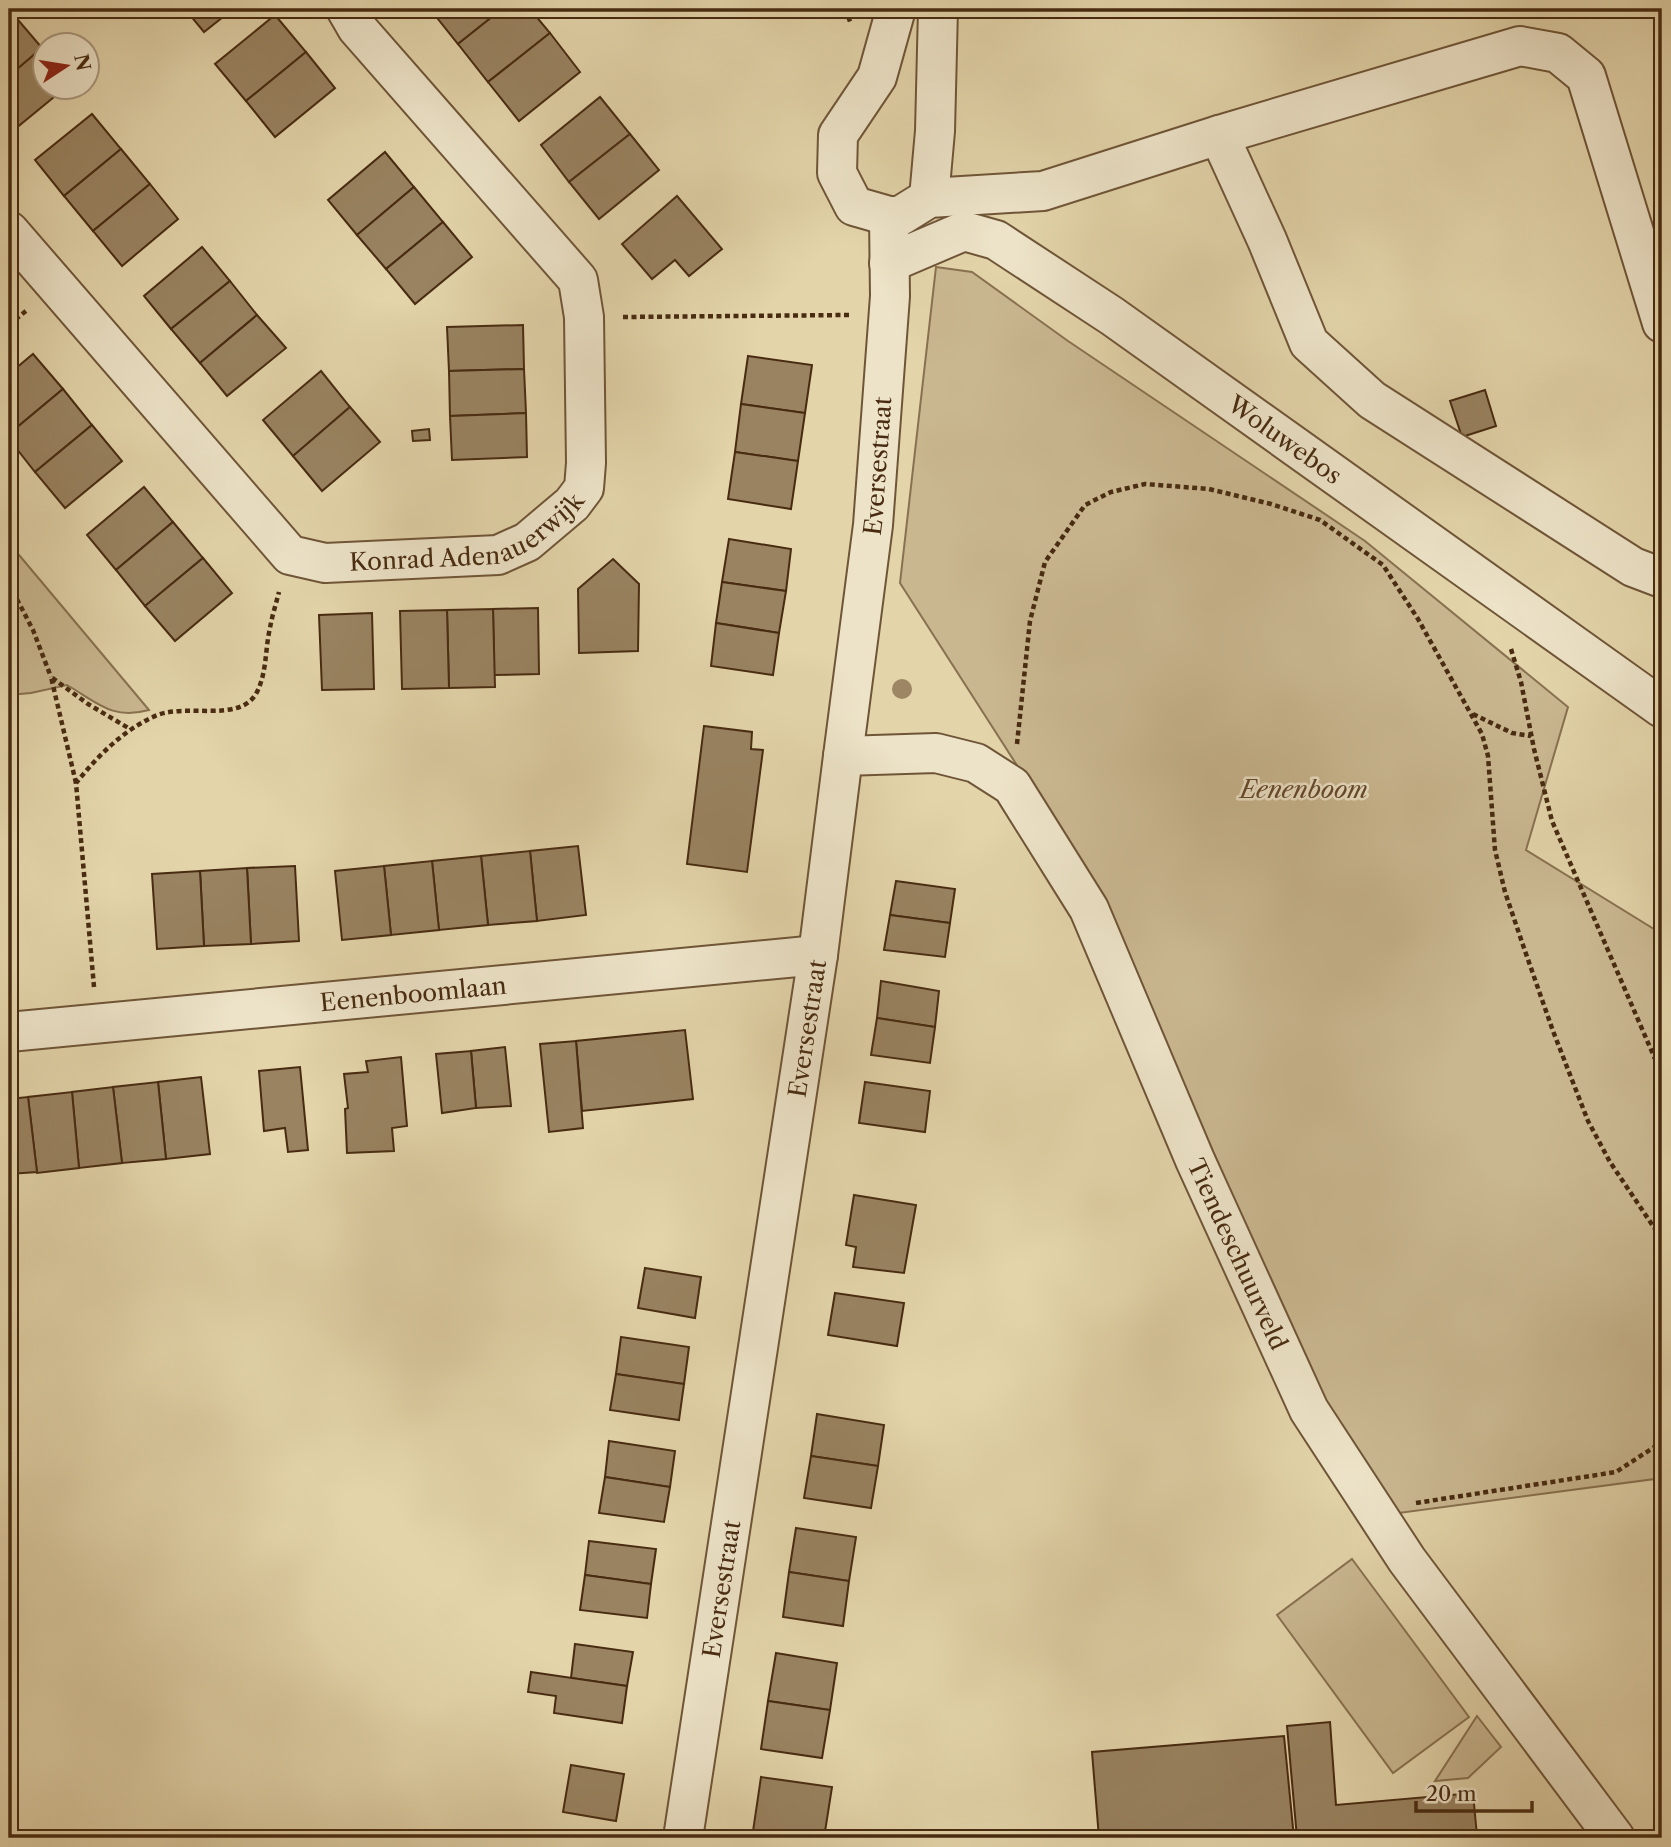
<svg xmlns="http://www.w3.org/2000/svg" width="1671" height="1847" font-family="'Libre Caslon Text',serif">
<rect width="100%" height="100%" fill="#e3d4aa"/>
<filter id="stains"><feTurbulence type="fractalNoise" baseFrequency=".00286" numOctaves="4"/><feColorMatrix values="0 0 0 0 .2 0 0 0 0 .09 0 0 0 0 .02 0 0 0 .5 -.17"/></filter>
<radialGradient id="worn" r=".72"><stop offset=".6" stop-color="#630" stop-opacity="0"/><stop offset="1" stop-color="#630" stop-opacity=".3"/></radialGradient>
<g fill="#c9b790" stroke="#887150" stroke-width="2">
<polygon points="936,267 972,272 1068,341 1365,541 1568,707 1526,850 1662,934 1662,1478 1399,1513 1323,1404 1104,901 900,583"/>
<path d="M 9,543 L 149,710 C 112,720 98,703 67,685 L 31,693 L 9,695 Z"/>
<polygon points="1352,1559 1469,1717 1393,1773 1277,1615"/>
<polygon points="1477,1716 1501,1747 1468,1778 1435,1781"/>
</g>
<g fill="#998361" stroke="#482b11" stroke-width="2">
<polygon points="185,9 233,9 204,32"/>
<polygon points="430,9 502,9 458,44"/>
<polygon points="502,9 530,9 550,33 488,82 458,44"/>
<polygon points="13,14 42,48 9,76 9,18"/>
<polygon points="275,15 306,52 246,101 215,64"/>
<polygon points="550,33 580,72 519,121 488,82"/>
<polygon points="42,48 46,53 46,88 65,88 15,129 9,121 9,76"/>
<polygon points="306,52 335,88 275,137 246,101"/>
<polygon points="600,97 630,134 569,182 541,145"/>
<polygon points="92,114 121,149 64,196 35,160"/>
<polygon points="630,134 659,170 599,219 569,182"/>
<polygon points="121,149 150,184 93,231 64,196"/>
<polygon points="385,152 414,187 357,235 328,200"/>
<polygon points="150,184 178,219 122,266 93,231"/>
<polygon points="414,187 443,222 386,269 357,235"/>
<polygon points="677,196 722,249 689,276 675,260 652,279 622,244"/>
<polygon points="443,222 472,257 415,304 386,269"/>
<polygon points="202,247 230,281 171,329 144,296"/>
<polygon points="230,281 257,315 200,363 171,329"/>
<polygon points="257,315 286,348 227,396 200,363"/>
<polygon points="523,325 524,369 449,371 447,327"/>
<polygon points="33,354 63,389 10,433 9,374"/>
<polygon points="748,356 812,365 805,413 741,404"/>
<polygon points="524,369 526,413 450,416 449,371"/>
<polygon points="321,371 350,407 293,456 263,420"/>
<polygon points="63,389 92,425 35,472 9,439 9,434"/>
<polygon points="1485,390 1496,426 1462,437 1450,401"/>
<polygon points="741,404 805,413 798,461 735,452"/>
<polygon points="350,407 380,442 322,491 293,456"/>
<polygon points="526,413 527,457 452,460 450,416"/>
<polygon points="92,425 122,461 65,508 35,472"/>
<polygon points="429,429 430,440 413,441 412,431"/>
<polygon points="735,452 798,461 791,509 728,499"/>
<polygon points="144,487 173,522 116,570 87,535"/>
<polygon points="173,522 203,558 145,606 116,570"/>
<polygon points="729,539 791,549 786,591 722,582"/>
<polygon points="203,558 232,593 175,641 145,606"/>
<polygon points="613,559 639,584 638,651 579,653 578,589"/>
<polygon points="722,582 786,591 779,633 716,623"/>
<polygon points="538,608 539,674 494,675 493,609"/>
<polygon points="493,609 495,687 449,688 447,610"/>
<polygon points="447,610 449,688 402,689 400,611"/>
<polygon points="372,613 374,689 322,690 319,615"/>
<polygon points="716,623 779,633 773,675 711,666"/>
<polygon points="704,726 752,732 751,749 763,750 747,872 687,864"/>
<polygon points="578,846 586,915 537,921 530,851"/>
<polygon points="530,851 537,921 488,925 481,856"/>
<polygon points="481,856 488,925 439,930 432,861"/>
<polygon points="432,861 439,930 391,935 384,866"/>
<polygon points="295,866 299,941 251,944 247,868"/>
<polygon points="384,866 391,935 342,940 335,871"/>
<polygon points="247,868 251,944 204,946 200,871"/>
<polygon points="200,871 204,946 157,949 152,874"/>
<polygon points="896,881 955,889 950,923 890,915"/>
<polygon points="890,915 950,923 945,957 884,950"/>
<polygon points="881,981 939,991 935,1027 877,1018"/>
<polygon points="877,1018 935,1027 930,1063 871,1055"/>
<polygon points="685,1030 693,1099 582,1111 576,1041"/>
<polygon points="576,1041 583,1128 549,1132 540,1044"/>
<polygon points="505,1047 511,1106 476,1108 471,1051"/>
<polygon points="471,1051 476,1108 442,1113 436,1054"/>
<polygon points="401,1057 407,1126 392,1128 394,1151 347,1153 345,1109 348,1108 344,1074 368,1072 366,1061"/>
<polygon points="300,1067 308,1150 288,1152 285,1128 264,1131 259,1071"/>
<polygon points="201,1077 210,1154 166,1159 158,1082"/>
<polygon points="158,1082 166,1159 122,1163 113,1087"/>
<polygon points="865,1082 930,1091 925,1132 859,1123"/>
<polygon points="113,1087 122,1163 79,1168 72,1092"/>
<polygon points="72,1092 79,1168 37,1173 28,1097"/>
<polygon points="28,1097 37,1172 9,1174 9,1099"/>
<polygon points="854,1195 916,1205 904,1273 853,1267 856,1247 846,1245"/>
<polygon points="645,1268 701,1277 695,1318 638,1308"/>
<polygon points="835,1293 904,1303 897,1346 828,1335"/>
<polygon points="621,1337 689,1347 684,1384 616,1374"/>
<polygon points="616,1374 684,1384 679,1420 610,1410"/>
<polygon points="817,1414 884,1425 878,1466 811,1456"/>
<polygon points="609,1441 675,1451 670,1487 605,1477"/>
<polygon points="811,1456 878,1466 871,1508 804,1498"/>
<polygon points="605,1477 670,1487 664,1522 599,1513"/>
<polygon points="796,1528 856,1537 849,1581 789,1572"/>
<polygon points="589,1541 656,1549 651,1584 585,1575"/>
<polygon points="789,1572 849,1581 843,1626 783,1617"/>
<polygon points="585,1575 651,1584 647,1618 580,1610"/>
<polygon points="575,1644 633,1652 627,1686 571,1678"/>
<polygon points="776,1653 837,1663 830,1710 768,1701"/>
<polygon points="531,1672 627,1686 622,1723 554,1713 556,1696 528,1692"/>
<polygon points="768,1701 830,1710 822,1758 761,1749"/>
<polygon points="1330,1722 1336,1805 1473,1793 1477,1836 1297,1838 1287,1726"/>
<polygon points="1284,1736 1294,1838 1099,1838 1092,1752"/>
<polygon points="571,1765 624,1774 616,1821 563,1812"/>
<polygon points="761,1777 832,1787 824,1838 752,1838"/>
</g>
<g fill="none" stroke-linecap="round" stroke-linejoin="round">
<defs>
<g id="minor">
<polyline points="896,9 877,77 838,135 837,173 854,206 889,216 900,216 929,198 1043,191 1219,135 1520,46 1558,53 1586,76 1662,323"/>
<polyline points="1219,135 1267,240 1309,343 1372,400 1633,567 1662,578"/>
<polyline points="929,198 935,131 938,9"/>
<path id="s1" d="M 9,231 L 290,555 L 325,563 L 498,555 L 527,542 L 572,504 L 584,488 L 586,463 L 584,317 L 578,280 L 357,28 L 346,9"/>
<path id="s2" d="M 889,263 L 964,231 L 996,240 L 1112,316 L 1662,708"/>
<path id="s3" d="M 843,756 L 936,753 L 976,763 L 1012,786 L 1089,909 L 1195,1160 L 1309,1410 L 1407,1560 L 1615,1838"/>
<path id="s4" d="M 9,1032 L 818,955"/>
<path id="s5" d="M 683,1838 L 818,955 L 843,756 L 873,525 L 890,296 L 889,216"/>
</g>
</defs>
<use href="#minor" stroke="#6f5537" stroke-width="42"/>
<g stroke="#482b11" stroke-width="4.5" stroke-dasharray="5 3.5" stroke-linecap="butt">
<polyline points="845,9 851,24"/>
<polyline points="623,317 849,315"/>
<polyline points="9,325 27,310"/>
<polyline points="9,584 33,630 51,677"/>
<polyline points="1511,649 1521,682 1534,749 1552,821 1662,1075"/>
<polyline points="1473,714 1512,733 1531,736"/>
<polyline points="1017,744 1030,621 1045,562 1085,505 1111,492 1145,484 1209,489 1271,504 1320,520 1383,565 1418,619 1482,734 1488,756 1495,850 1505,892 1525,951 1553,1031 1588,1121 1610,1162 1655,1229 1662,1235"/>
<polyline points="76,783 51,677 88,704 130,729"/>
<path d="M 94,987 L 76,783 C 98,756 121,732 153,717 C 184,701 240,725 257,692 C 267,672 265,649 270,628 C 272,616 276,604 279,592"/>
<polyline points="1416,1503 1616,1472 1662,1442"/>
</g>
<use href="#minor" stroke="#ede3c8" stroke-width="38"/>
</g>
<circle fill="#9c8664" cx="902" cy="689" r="10"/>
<g text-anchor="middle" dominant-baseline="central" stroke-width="5" stroke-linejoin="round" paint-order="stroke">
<g font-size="24" fill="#482b11" stroke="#ede3c8">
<text stroke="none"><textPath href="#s2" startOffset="466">Woluwebos</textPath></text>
<text stroke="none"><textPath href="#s5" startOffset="1386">Eversestraat</textPath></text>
<text stroke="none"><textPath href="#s1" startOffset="614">Konrad Adenauerwijk</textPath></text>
<text stroke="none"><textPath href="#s4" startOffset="406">Eenenboomlaan</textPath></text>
<text stroke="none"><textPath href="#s5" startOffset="819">Eversestraat</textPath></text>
<text stroke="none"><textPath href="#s3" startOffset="698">Tiendeschuurveld</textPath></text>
<text stroke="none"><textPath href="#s5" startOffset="252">Eversestraat</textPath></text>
</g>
<g font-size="24" font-style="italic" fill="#62472a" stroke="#ede3c8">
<text x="1304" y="789">Eenenboom</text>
</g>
</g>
<rect width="1671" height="1847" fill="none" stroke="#e3d4aa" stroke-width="35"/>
<rect x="10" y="10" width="1650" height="1826" fill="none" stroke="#482b11" stroke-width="3.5"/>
<rect x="18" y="18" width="1636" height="1812" fill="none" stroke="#482b11" stroke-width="2"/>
<g transform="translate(66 66) rotate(78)"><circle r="33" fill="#ede3c8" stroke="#ab997f" stroke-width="2"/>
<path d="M0-5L12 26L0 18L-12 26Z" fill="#8f2418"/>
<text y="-10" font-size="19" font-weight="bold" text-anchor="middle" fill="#482b11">N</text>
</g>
<path d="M1416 1801v10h116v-10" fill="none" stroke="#482b11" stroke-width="3.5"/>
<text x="1426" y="1801" font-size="21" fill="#482b11" stroke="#ede3c8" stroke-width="5" paint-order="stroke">20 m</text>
<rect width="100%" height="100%" filter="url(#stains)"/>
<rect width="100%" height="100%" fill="url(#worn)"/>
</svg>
